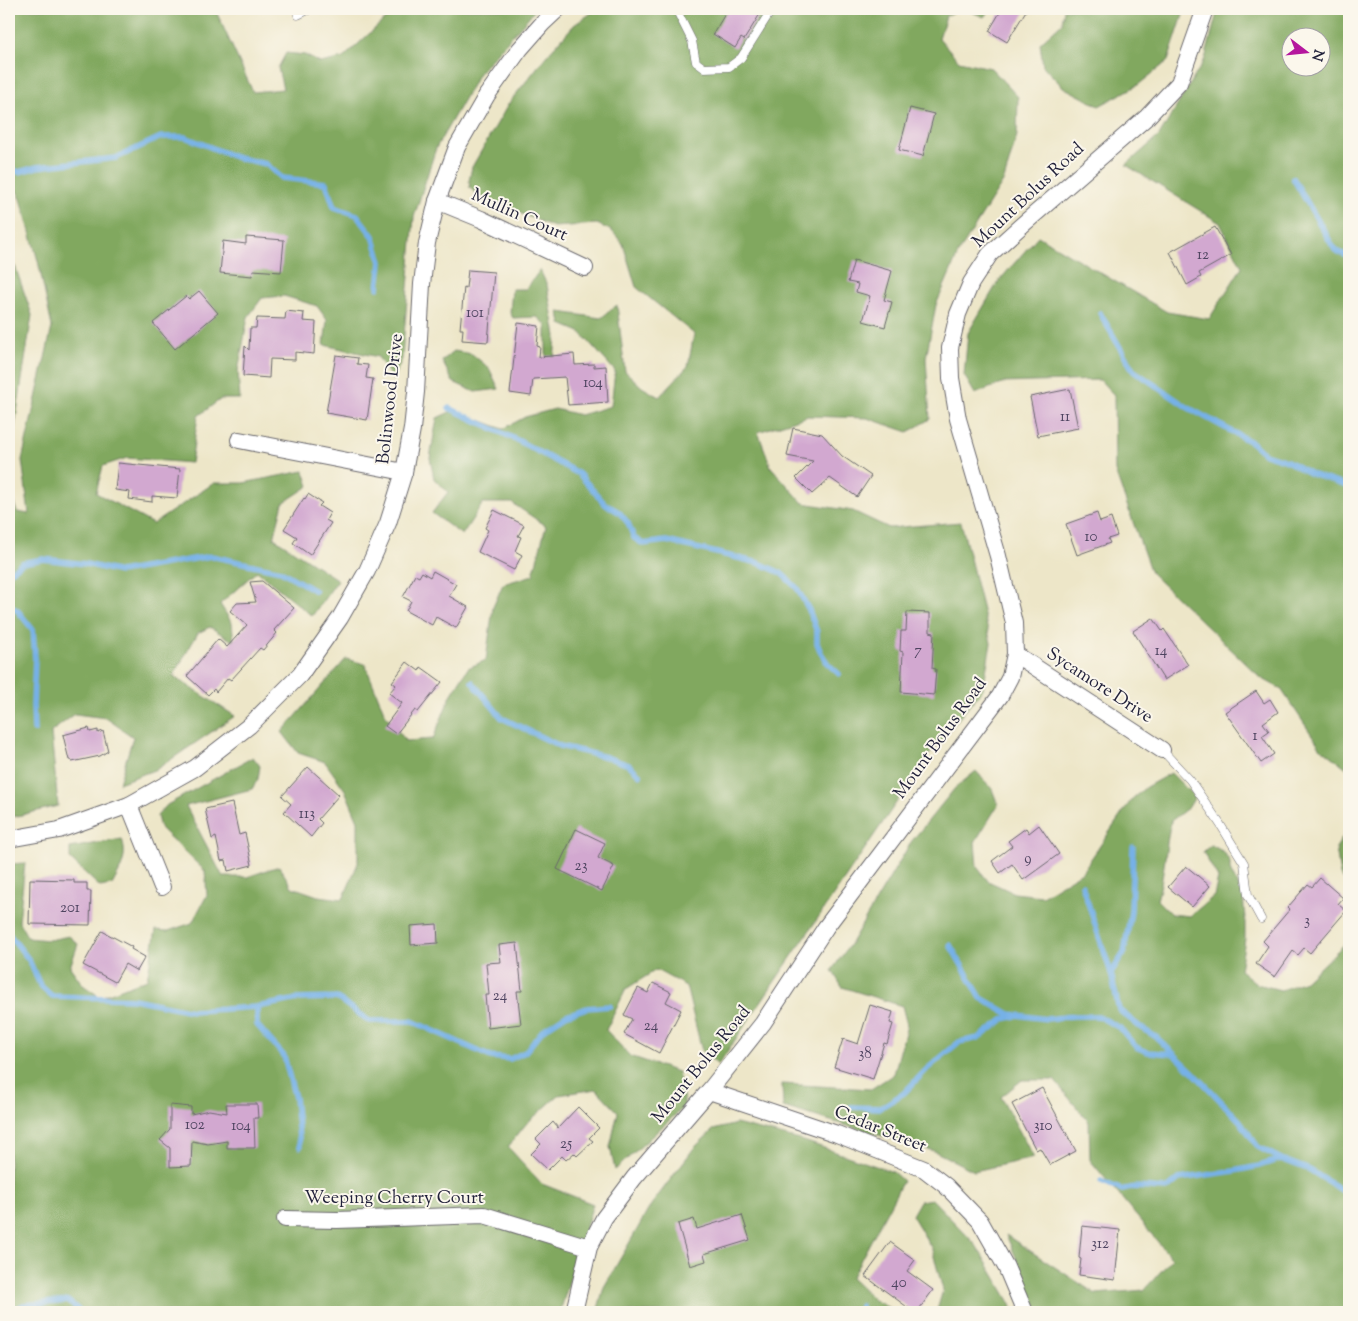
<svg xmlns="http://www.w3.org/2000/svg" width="1358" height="1321" font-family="'Sorts Mill Goudy',serif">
<rect width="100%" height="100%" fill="#fbf7ec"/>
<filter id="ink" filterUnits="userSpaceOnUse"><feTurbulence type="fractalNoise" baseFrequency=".02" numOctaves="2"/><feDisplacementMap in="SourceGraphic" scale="10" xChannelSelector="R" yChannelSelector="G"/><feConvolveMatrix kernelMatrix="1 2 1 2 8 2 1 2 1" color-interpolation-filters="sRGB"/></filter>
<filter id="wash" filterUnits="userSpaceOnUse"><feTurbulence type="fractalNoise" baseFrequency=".0096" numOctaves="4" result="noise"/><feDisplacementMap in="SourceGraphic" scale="20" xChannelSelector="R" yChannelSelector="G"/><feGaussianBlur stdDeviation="1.12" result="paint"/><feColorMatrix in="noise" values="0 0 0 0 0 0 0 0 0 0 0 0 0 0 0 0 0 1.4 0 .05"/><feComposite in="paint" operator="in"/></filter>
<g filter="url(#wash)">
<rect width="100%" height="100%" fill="#ede6c8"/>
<g fill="#81a85f" stroke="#52654d" fill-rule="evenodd">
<polygon points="9,9 215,9 253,92 283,89 278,68 286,53 305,55 320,63 343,58 396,9 536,9 479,73 436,148 414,217 402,359 393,380 378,357 324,345 327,320 317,306 284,296 262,298 248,317 238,371 240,399 221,399 198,416 191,463 127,458 103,466 96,493 153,524 214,483 243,483 304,471 309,486 283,503 274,538 338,580 312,616 257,571 220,604 232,623 234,642 210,627 198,633 173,676 235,716 157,769 119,783 133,737 106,718 75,714 51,732 58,806 9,818 9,488 17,512 29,514 22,460 52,327 38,261 21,199 9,176"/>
<polygon points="597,9 961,9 946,16 939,38 959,61 991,68 1018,97 1017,135 1004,180 959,252 936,305 926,358 930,419 908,432 867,418 808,416 758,432 771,467 803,503 853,511 889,528 961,522 991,643 983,689 928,756 718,1065 702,1051 686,986 656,970 626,989 606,1030 630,1056 678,1072 685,1106 615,1170 610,1147 618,1112 596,1089 559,1095 526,1124 508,1147 542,1184 593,1204 560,1312 9,1312 9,864 25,863 19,922 28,938 49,940 69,936 78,944 70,967 83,985 100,997 147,979 156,930 168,931 192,923 207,895 205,871 160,828 157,816 167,805 253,757 260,766 258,779 252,789 186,806 223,877 247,877 279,866 292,887 318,896 343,899 358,863 358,821 345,790 325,762 298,753 282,732 346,659 365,664 385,714 406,741 433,739 450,697 468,668 486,660 493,607 503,584 533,575 546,526 512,503 483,503 462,535 432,513 448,492 434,479 430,458 437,418 454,410 503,429 525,417 555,409 580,415 611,406 615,371 580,332 561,324 559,312 601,318 617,305 625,371 642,387 659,397 688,366 694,334 636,287 623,244 612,231 597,224 554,227 480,197 470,188 469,181 472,167 509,103 547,55 574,25"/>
<polygon points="964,9 990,9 984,17"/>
<polygon points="1064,9 1185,9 1168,61 1138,85 1099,106 1063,87 1043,66 1040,43 1062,23"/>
<path d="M 1218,9 L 1349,9 L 1349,770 L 1320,747 L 1281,689 L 1261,678 L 1151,573 L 1115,471 L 1114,395 L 1100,380 L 1002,383 L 975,394 L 964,375 L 968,333 L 998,282 L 1038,236 L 1167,312 L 1209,319 L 1242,267 L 1220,223 L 1126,165 L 1159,136 L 1205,59 ZM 1290,38 L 1320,38 L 1320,68 L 1290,68 Z"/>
<polygon points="15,266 32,315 9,464 9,270"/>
<polygon points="540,270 547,285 556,336 554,361 546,363 546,325 537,317 513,318 510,313 512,289 526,289"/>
<polygon points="454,351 472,354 489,368 499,389 475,392 453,382 442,361"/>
<path d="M 976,771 L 992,789 L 998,805 L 975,842 L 977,867 L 988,881 L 1014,893 L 1042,896 L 1082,872 L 1132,799 L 1146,787 L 1171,773 L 1195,797 L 1189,807 L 1171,821 C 1165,847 1165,874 1157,900 L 1171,914 L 1190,916 L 1214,896 L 1218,878 L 1203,852 L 1211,845 L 1224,852 L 1230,862 L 1230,870 L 1243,896 L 1245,918 L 1245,939 L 1240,970 L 1257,984 L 1281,990 L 1305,981 L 1349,940 L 1349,1312 L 1035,1312 L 1023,1273 L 1006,1235 L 1096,1294 L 1144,1290 L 1172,1259 L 1090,1160 L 1089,1122 L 1054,1080 L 1022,1080 L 1001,1097 L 1034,1158 L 974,1171 L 934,1151 L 783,1107 L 782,1084 L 871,1089 L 894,1074 L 907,1025 L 902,1006 L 842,987 L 832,970 L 851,943 L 911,842 L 955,788 Z"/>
<polygon points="1349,827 1349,887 1340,875 1336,848"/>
<path d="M 122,839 C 128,857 121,869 112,885 L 100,887 L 70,859 L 70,848 Z"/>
<polygon points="736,1124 804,1141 893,1172 903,1181 851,1278 874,1300 897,1312 597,1312 604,1287 651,1205 694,1148 713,1130"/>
<polygon points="932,1199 976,1245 1011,1304 1013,1312 934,1312 937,1310 943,1290 932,1249 912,1215 920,1201"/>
</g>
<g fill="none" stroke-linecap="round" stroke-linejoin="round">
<g stroke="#76b1e7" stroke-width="5.5">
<polyline points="9,169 19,172 37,167 116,158 161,137 185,137 235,157 266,164 282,178 326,183 334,207 357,215 373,236 381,262 378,288"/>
<polyline points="1293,178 1335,250 1349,257"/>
<polyline points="1100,313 1133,370 1187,407 1251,442 1265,454 1287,461 1311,474 1349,487"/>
<polyline points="449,408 519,441 579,474 605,504 619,512 628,523 634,538 643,544 666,541 759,563 781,573 797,588 809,610 817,632 817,643 821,653 828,664 839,674"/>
<polyline points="9,573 22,563 43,559 86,564 120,572 211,556 281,571 315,591"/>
<polyline points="9,605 18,611 33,630 35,658 33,705 34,730"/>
<polyline points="472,682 502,718 560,746 606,757 629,765 640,775"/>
<polyline points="1133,847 1131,911 1124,953 1111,973 1119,1010 1140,1027 1156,1037 1192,1071 1240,1121 1258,1147 1281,1159 1310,1170 1349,1195"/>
<polyline points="1082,885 1111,973"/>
<polyline points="9,934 29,960 40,985 52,996 134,999 192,1011 257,1007 298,999 337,998 369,1021 412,1021 491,1057 510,1059 525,1052 543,1030 566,1015 587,1008 610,1006"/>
<polyline points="950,945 981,998 1009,1014 1047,1019 1073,1016 1098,1016 1120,1028 1136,1047 1148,1052 1173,1054"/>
<polyline points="257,1007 257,1025 284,1056 295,1098 300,1147"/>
<polyline points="851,1107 880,1108 904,1093 927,1069 959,1042 979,1038 1004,1019 1015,1016"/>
<polyline points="1101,1181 1122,1190 1135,1187 1167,1189 1179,1179 1234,1171 1259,1166 1281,1159"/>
<polyline points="12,1312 23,1305 68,1301 81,1312"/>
<polyline points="860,1312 861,1306"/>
</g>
</g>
<g id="blocks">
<g fill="#d2a8d0">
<polygon points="728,9 763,9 744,40 741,38 735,48 713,34"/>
<polygon points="1002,9 1027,9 1007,42 989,31"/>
<polygon points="910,108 934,114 923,156 899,150"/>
<polygon points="1215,227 1231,255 1199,273 1201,277 1187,285 1170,252"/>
<polygon points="246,237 284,240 281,272 253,270 252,276 220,273 223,241 246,244"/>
<polygon points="854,260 892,271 884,300 892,302 885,327 863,321 870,296 856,292 858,284 848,282"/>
<polygon points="468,270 494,272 488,342 462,340 463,329 460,329 464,287 466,288"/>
<polygon points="199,291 218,313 175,349 153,323 186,296 189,299"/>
<polygon points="286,311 304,313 303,321 316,322 314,354 295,352 295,360 270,359 269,378 243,376 245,346 249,350 250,328 256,328 257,318 285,319"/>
<polygon points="518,323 539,326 537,346 540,347 539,357 574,354 575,365 594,364 594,367 606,366 608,402 568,405 565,377 533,379 531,396 510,393"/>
<polygon points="336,355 358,358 357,364 368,365 366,378 373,379 367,420 326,413"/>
<polygon points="1070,389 1078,428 1038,436 1030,397"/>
<polygon points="793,428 822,434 842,456 871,476 857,497 830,478 812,494 796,478 813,461 787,456"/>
<polygon points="118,463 180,469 177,498 152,496 152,502 129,499 130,492 115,490"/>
<polygon points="308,494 322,503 319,506 330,513 326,520 331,523 310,555 293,543 297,537 284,529 304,498 305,499"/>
<polygon points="494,510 524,525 518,536 521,537 515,551 522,555 514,570 478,552 488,530 485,528"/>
<polygon points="1097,513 1100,522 1111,518 1117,536 1108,539 1110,543 1077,555 1066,524"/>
<polygon points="433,571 456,584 449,596 468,607 456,628 436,617 432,625 406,611 411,601 403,597 415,575 419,577 422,572 430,577"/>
<polygon points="262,581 294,608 274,630 277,633 263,650 260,648 231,680 228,678 216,692 214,689 208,695 187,676 218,639 227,647 247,625 230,611 237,603 256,602 250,582"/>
<polygon points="907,612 930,613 930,632 934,633 932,668 936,669 934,695 901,692 903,652 900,651 901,631 906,631"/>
<polygon points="1153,618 1162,631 1164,629 1188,665 1164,680 1133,631"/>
<polygon points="407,662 419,671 421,667 442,682 418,712 415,710 396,734 385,726 402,703 389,693 396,685 392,682"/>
<polygon points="1256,691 1264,703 1270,699 1278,712 1263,723 1269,731 1262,736 1274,754 1261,763 1225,712"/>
<polygon points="89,728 90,732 98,730 98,733 103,731 108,751 100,756 72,762 71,760 69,760 63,735"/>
<polygon points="308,767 339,795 318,819 322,823 311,837 284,812 291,804 282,796"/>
<polygon points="232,803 239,835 245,833 252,865 228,871 226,860 221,861 216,837 212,839 205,809"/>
<polygon points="1039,825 1059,854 1023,880 1012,864 1000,873 992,861 1012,846 1008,841 1026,828 1029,833"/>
<polygon points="576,829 605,843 598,858 614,866 602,891 557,869"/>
<polygon points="1186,866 1210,886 1192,907 1168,887"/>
<polygon points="1320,878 1343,898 1338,904 1346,911 1310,953 1304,948 1298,955 1293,951 1275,977 1256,964 1268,946 1263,941 1290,909 1288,907 1308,884 1312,887"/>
<polygon points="30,879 74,880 74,883 87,883 87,891 91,891 90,925 29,924"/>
<polygon points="437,924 438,943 411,945 410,926"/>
<polygon points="102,931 132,947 131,949 145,957 137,971 125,964 115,982 83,965"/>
<polygon points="517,943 522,991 517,991 521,1024 488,1028 485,995 489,995 486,963 501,962 499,945"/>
<polygon points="653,983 671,992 666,1002 681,1010 659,1053 624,1034 632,1019 624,1015 638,988 648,993"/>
<polygon points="870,1005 893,1012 890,1023 893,1024 887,1044 884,1043 873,1079 834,1067 843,1039 858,1044"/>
<polygon points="1042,1088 1076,1151 1050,1165 1040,1148 1036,1150 1012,1104"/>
<polygon points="226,1104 257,1104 258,1118 254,1118 255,1148 227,1148 227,1141 208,1144 192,1141 191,1166 170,1167 170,1148 160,1140 170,1129 170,1105 191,1107 191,1114 209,1110 227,1113"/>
<polygon points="578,1107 599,1128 589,1138 593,1141 577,1156 574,1153 566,1160 562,1156 548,1170 531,1154 541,1144 536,1139 553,1122 558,1128"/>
<polygon points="742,1215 750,1240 704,1254 706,1261 690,1266 678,1224 694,1219 697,1229"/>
<polygon points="1082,1226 1120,1230 1115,1280 1079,1275 1081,1259 1079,1258"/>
<polygon points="890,1242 915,1260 907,1271 933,1290 917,1312 914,1312 865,1276"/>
</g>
</g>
</g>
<g filter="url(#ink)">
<use href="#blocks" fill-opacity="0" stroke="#69676c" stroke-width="1"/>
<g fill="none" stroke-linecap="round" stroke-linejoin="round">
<defs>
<g id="lane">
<polyline points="676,9 692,41 696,62 704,68 729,67 741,58 772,9"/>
<polyline points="298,15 310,9"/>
<polyline points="1162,750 1190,780 1220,824 1244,863 1248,895 1261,919"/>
</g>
<g id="street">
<polyline points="437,201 481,219 585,268"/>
<polyline points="239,440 404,472"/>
<polyline points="1015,654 1162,750"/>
<polyline points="129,805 162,887"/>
<polyline points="9,839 59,830 129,805 195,768 249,726 300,675 340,618 367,571 388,523 404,472 412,429 416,392 422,284 427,243 437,201 457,147 487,95 520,49 542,24 558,9"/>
<polyline points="709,1091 837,1134 924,1169 946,1186 980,1221 1006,1267 1025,1312"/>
<polyline points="285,1219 337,1220 484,1215 589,1247"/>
<polyline points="574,1312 589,1247 604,1218 634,1178 709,1091 763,1023 826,927 1000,696 1010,677 1015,654 1014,623 998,556 958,419 951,378 950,348 958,314 971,283 990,254 1021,226 1147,117 1179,83 1205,9"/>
</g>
</defs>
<use href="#lane" stroke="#69676c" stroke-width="9"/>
<use href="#street" stroke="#69676c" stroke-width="18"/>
<use href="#lane" stroke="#fff" stroke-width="8"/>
<use href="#street" stroke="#fff" stroke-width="16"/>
</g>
</g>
<g text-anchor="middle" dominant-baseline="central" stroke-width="4" stroke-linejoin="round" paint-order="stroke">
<g font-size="15" fill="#4e4460">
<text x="1203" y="255">12</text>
<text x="475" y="313">101</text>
<text x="593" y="383">104</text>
<text x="1065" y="417">11</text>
<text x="1091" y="537">10</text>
<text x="918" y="651">7</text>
<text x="1161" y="651">14</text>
<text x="1255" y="736">1</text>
<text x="307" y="814">113</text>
<text x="1028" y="859">9</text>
<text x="581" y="866">23</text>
<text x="70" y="908">201</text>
<text x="1307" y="921">3</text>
<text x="500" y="996">24</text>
<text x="651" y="1026">24</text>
<text x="865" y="1054">38</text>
<text x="195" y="1125">102</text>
<text x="241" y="1126">104</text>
<text x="1043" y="1126">310</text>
<text x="566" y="1144">25</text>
<text x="1100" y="1244">312</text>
<text x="899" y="1283">40</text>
</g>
<g font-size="18" fill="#22223b" stroke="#fbf7ec">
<text transform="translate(1029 196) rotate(-43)">Mount Bolus Road</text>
<text transform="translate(519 216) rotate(24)">Mullin Court</text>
<text transform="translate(391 399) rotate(-84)">Bolinwood Drive</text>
<text transform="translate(1099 686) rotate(33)">Sycamore Drive</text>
<text transform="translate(941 739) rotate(-54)">Mount Bolus Road</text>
<text transform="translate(702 1065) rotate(-51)">Mount Bolus Road</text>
<text transform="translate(880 1130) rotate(22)">Cedar Street</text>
<text x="394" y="1199">Weeping Cherry Court</text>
</g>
</g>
<rect width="1358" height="1321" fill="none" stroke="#fbf7ec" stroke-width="30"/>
<g transform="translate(1306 52) rotate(106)"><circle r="24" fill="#fbf7ec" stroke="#a4a2a5"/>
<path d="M0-4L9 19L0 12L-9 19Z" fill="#b5179e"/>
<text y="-8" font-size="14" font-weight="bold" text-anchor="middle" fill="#22223b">N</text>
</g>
</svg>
